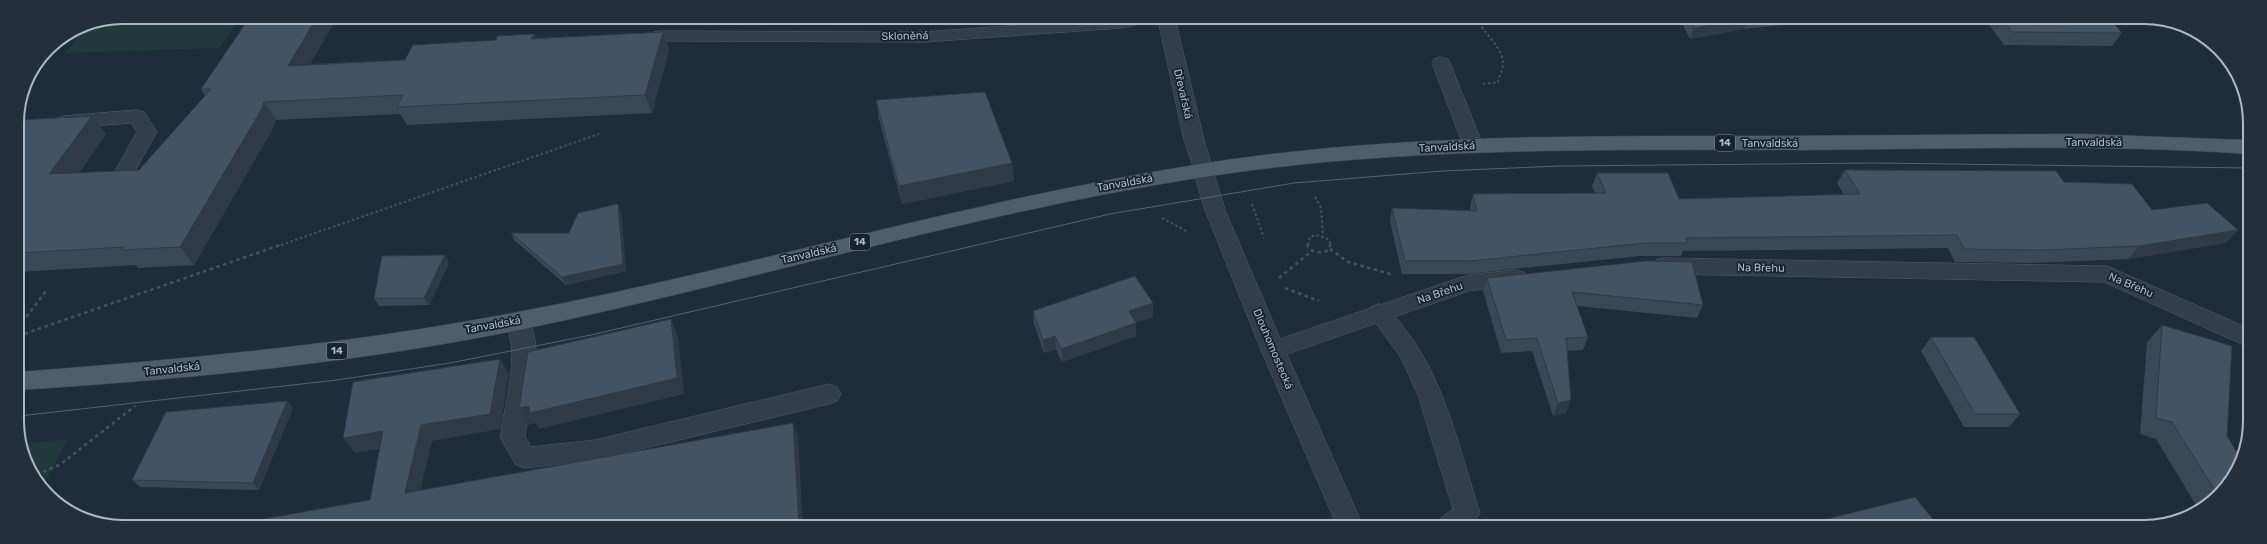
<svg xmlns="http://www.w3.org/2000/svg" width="2267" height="544" font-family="Rubik,sans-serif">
<rect width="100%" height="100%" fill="#1f2c3a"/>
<g fill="#21393b">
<polygon points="123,17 241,17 219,48 65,53 90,23"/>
<polygon points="68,439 43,486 21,444"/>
</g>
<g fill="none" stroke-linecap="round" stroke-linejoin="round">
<defs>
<g id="service">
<polygon points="1441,57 1448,59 1450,63 1483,145 1480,150 1473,152 1466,150 1463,145 1432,63 1434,59"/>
<polygon points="137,110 144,112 157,132 128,183 121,185 114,183 111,178 137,132 131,123 64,128 57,126 54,122 57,118 64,116"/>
<path d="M 1379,304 C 1390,308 1394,316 1401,324 C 1445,377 1459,449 1480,513 C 1471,531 1455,527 1437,526 L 1441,518 L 1453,509 L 1418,395 L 1400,356 L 1368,313 L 1371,307 Z"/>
<path d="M 519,312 L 527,315 C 546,350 530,399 525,436 L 531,447 L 595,440 L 829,384 L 837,387 L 841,394 L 837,401 L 829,404 L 595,460 L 525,468 L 516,465 L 500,437 C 504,410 512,382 512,354 C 512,341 505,326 511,315 Z"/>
</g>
<g id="minor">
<polygon points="1116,18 1175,18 1204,140 1213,170 1210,175 1203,177 1196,175 1184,140 1158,20 1122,28 924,42 660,41 654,40 651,36 654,32 660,31 924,32"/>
<polygon points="1664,258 2107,266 2248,328 2248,347 2104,282 1664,274 1656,272 1653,266 1656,260"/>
<polygon points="1516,270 1524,272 1527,278 1524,284 1469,291 1273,359 1265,356 1261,350 1265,344 1468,275"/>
</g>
<polygon id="tertiary" points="1203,163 1210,165 1213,170 1225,210 1285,350 1363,526 1337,526 1261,350 1205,210 1193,170 1196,165"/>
<path id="primary" d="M 2083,134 L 2248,140 L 2248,154 C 2101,144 1954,149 1807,150 C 1603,150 1399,146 1197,178 C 970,214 749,282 524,329 C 358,363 188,379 19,390 L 19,372 C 186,359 353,344 518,312 C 745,269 966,201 1194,165 C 1377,135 1563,136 1748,136 C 1859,136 1971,134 2083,134 Z"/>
</defs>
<use href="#service" stroke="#505b68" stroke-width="1"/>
<use href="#minor" stroke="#505b68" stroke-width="1"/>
<use href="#tertiary" stroke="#505b68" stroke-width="1"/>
<use href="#primary" stroke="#3c4753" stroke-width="1"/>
<g stroke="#3e5658" stroke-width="2" stroke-dasharray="2.5 2.5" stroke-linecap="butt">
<path d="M 1477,18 C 1483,34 1503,46 1503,64 C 1503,70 1499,76 1498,82 L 1482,84"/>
<polyline points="1315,197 1321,208 1323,236"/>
<polyline points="1252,204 1264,238"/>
<polyline points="1162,218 1188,232"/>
<polyline points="281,245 599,134"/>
<polyline points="1308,245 1310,237 1316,235 1328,239 1331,245"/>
</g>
<g stroke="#3e5658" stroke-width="2.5" stroke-dasharray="3.5 3.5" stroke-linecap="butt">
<path d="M 1307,244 C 1309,252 1320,254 1327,251 L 1331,244"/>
<polyline points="1330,249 1348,262 1394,275"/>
<polyline points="1279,278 1312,251"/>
<polyline points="1285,288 1319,301"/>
<polyline points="18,328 46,291"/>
<polyline points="18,336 283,244"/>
<polyline points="37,475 61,464 135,406"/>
</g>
<use href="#service" fill="#333e4a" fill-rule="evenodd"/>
<use href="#minor" fill="#333e4a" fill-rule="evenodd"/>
<use href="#tertiary" fill="#333e4a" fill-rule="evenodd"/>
<use href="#primary" fill="#505d6a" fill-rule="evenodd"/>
<polyline stroke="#546271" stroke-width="1" points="19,416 337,380 450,363 591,335 1110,214 1294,183 1442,171 1560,166 1877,163 2248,168"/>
</g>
<g fill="#3a4756">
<polygon points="250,17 337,17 310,64 405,60 496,40 534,34 536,38 663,32 669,50 652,113 407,125 400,114 276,120 272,130 194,265 138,268 136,265 18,272 17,125 92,116 106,134 79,173 139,170 205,96 201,89"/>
<polygon points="729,18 816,18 730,22"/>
<polygon points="1680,19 1840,19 1744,29 1690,39"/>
<polygon points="1985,19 2110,19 2122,33 2112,46 2004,45"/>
<polygon points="876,100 1012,163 1014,181 902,204 879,119"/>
<polygon points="1845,170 2064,182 2152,210 2226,243 2128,259 2032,263 1955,262 1948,248 1683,251 1681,256 1640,256 1466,274 1402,274 1390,221 1392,208 1471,211 1470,207 1473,194 1595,193 1592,186 1597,173 1679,199 1844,195 1837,183"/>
<polygon points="621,212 626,271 566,285 514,240 511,233 569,233"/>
<polygon points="449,263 429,305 379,306 374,298"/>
<polygon points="1487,278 1703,305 1697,318 1577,306 1588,337 1583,350 1567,351 1566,413 1553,416 1532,351 1501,353 1483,291"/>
<polygon points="1033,311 1153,317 1136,322 1136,336 1062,362 1056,349 1044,353 1034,324"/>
<polygon points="2162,325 2227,436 2236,474 2214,501 2199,510 2156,439 2140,434 2147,342"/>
<polygon points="1931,337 2020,414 2009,427 1964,427 1921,351"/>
<polygon points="287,401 293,408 259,490 140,487 132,480"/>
</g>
<g fill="#303a46">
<polygon points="317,17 337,17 299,84 288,66"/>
<polygon points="1745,19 1748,19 1744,29 1690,39 1694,28"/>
<polygon points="663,32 669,50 652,113 645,95"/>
<polygon points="534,34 541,52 531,39"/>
<polygon points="264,102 276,120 272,130 194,265 180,247"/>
<polygon points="92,116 106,134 65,192 49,174"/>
<polygon points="1012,163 1014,181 902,204 899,186"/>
<polygon points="618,204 621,212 626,271 566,285 562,277"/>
<polygon points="2238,230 2226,243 2128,259 2139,246"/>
<polygon points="445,255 449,263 429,305 424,298"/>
<polygon points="1153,303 1153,317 1129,325 1129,311"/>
<polygon points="671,319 678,336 684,394 539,429 536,423 528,425 519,408"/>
<polygon points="1136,323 1136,336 1062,362 1061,349"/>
<polygon points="1055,336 1056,349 1044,353 1043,340"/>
<polygon points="500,359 509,374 500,429 432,441 416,509 405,493 421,425"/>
<polygon points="1571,400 1566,413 1553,416 1558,403"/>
<polygon points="287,401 293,408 259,490 253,483"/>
<polygon points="793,423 798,439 803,526 799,526"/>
<polygon points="383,431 395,447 355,453 343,438"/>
</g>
<g fill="#445364" stroke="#303a46">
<polygon points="250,17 317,17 288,66 405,60 413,45 496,40 497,36 534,34 531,39 663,32 645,95 397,107 403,95 264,102 260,112 180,247 122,250 124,247 18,253 17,125 21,120 92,116 49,174 139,170 211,89 201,89"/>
<polygon points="1690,19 1745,19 1694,28"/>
<polygon points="2003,19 2110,19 2122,33 2012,32"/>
<polygon points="985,92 1012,163 899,186 876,100"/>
<polygon points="1845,170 2056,171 2064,182 2132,184 2152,210 2207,203 2238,230 2139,246 2042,250 1964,249 1957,235 1686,238 1687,243 1645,243 1470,261 1405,261 1392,208 1477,211 1473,194 1606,193 1597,173 1668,173 1679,199 1860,194"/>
<polygon points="618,204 623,264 562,277 511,233 569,233 578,213"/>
<polygon points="445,255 424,298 374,298 382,256"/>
<polygon points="1646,261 1692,262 1703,305 1572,292 1588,337 1566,338 1571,400 1558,403 1537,338 1506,340 1487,278"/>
<polygon points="1135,276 1153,303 1129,311 1136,323 1061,349 1055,336 1043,340 1033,311"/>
<polygon points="671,319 677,378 530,413 529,406 519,408 528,352"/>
<polygon points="2162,325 2232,346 2227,436 2241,459 2236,474 2218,495 2172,422 2156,418"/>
<polygon points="1931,337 1974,337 2020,414 1975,414"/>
<polygon points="500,359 490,414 421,425 405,493 793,423 799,526 230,525 370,500 383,431 343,438 353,382"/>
<polygon points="287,401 253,483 132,480 166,412"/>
<polygon points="1915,497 1939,527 1799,526"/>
</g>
<g text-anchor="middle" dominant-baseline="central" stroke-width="3.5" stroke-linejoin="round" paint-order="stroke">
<g fill="#18232e" stroke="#808b99" stroke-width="1">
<rect x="1715" y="135" width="20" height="16" rx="3"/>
<rect x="850" y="234" width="20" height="16" rx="3"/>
<rect x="327" y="343" width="20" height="16" rx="3"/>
</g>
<g font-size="10" font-weight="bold" fill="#adb8c7">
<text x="1725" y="143">14</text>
<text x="860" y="242">14</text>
<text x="337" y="351">14</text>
</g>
<g font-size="11" fill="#adb8c7" stroke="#18232e">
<text transform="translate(905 36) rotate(-1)">Skloněná</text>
<text transform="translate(1183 94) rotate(77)">Dřevařská</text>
<text x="2094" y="142">Tanvaldská</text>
<text x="1770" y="143">Tanvaldská</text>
<text transform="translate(1447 147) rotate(-3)">Tanvaldská</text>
<text transform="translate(1125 183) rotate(-10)">Tanvaldská</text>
<text transform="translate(809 254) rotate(-13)">Tanvaldská</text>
<text transform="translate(1761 268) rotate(1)">Na Břehu</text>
<text transform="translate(2131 285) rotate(23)">Na Břehu</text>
<text transform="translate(1440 293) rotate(-19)">Na Břehu</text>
<text transform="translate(493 325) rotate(-10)">Tanvaldská</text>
<text transform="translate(1273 349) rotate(67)">Dlouhomostecká</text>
<text transform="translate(172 369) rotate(-6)">Tanvaldská</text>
</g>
</g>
<path d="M0 0H2267V544H0ZM123 24H2144A99 99 0 0 1 2243 123V421A99 99 0 0 1 2144 520H123A99 99 0 0 1 24 421V123A99 99 0 0 1 123 24Z" fill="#242f3a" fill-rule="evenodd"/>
<path fill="none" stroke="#adb8c7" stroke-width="2" d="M123 24H2144A99 99 0 0 1 2243 123V421A99 99 0 0 1 2144 520H123A99 99 0 0 1 24 421V123A99 99 0 0 1 123 24Z"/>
</svg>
